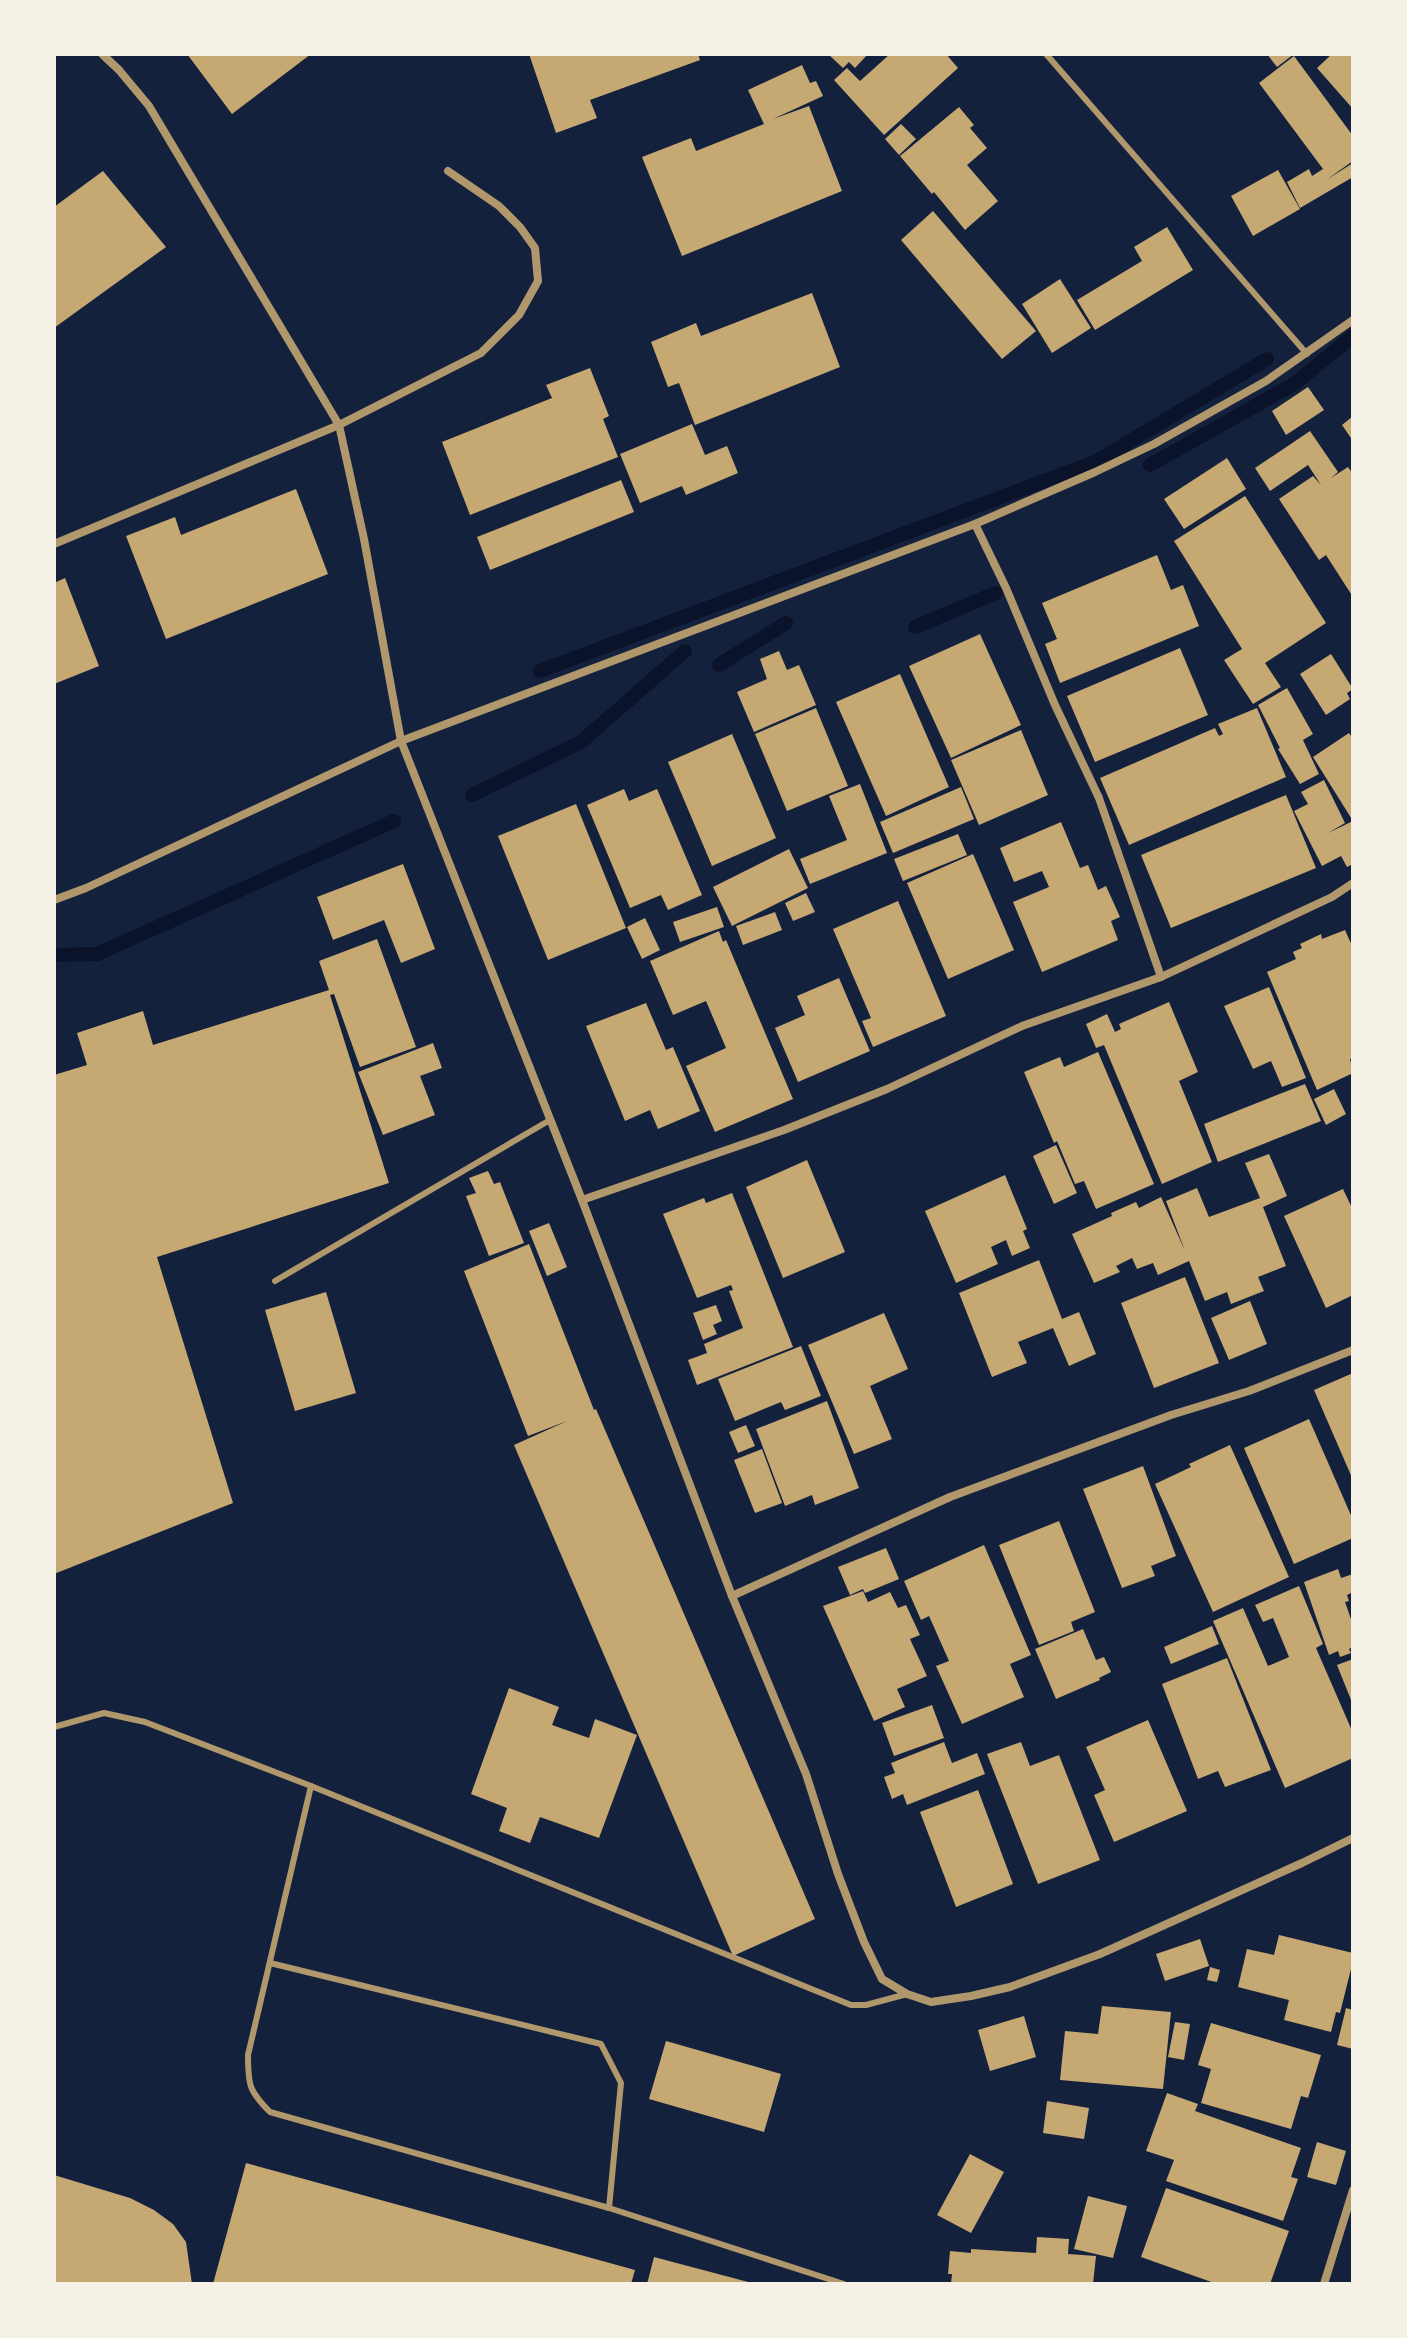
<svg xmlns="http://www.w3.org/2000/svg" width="1407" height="2338" font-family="'Open Sans',sans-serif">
<rect width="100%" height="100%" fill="#14213d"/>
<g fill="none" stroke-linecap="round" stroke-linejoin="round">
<g stroke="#0b132b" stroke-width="14">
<polyline points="1150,465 1294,384 1353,336"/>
<polyline points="915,627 996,593"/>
<polyline points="719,665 786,623"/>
<polyline points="540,671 1097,461 1267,359"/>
<polyline points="472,795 581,742 685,651"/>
<polyline points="54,955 97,954 394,821"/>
</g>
</g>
<g fill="#c6a872">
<polygon points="187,54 311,54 232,114"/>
<polygon points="529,54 698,54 700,60 590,100 597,118 556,133"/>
<polygon points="828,54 868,54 855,68 849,62 843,68"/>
<polygon points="890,54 946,54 958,68 884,135 834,80 847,68 860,81"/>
<polygon points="1267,54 1294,54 1277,67"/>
<polygon points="1332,54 1353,54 1353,109 1317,68"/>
<polygon points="1294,56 1353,136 1353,161 1326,180 1353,163 1353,177 1300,208 1287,182 1309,169 1312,176 1323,169 1259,83"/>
<polygon points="802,65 810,83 816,81 823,96 773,119 809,106 842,191 682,256 642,157 691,138 696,151 764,124 748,90"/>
<polygon points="959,107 974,125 970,128 987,148 967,165 998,201 965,230 934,192 932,194 900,156"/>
<polygon points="901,124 916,139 899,155 885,139"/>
<polygon points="1278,170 1300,209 1253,236 1231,196"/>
<polygon points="103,171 166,247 54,328 54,207"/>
<polygon points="933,211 1036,331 1002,359 901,240"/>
<polygon points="1167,227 1193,270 1095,330 1077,300 1142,261 1134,247"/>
<polygon points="1060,279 1091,328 1052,353 1022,304"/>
<polygon points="812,293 840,367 695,425 679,383 668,387 651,342 696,323 701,336"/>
<polygon points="590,368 609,416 603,419 618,457 470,515 442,442 552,398 546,385"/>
<polygon points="1308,387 1324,410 1286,435 1272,411"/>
<polygon points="1353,416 1353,441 1342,425"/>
<polygon points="692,424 705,455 727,446 738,473 686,495 682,486 640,503 620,454"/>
<polygon points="1310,431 1338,472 1331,478 1348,467 1353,474 1353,597 1326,555 1319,560 1279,499 1313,476 1321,485 1308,465 1270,491 1255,468"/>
<polygon points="1227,458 1246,489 1184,529 1164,499"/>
<polygon points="621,480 634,512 490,570 477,537"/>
<polygon points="296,489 328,574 166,639 126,536 175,517 181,535"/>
<polygon points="1245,496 1326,623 1265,663 1281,687 1253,704 1224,660 1242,649 1174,541"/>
<polygon points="1157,555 1171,590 1183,585 1199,626 1060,683 1045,644 1057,639 1042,603"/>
<polygon points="65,578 99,666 54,684 54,583"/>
<polygon points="980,634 1021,725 951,758 909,666"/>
<polygon points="1180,648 1208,715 1095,762 1067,696"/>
<polygon points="779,651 787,670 799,665 816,705 754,732 737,692 767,679 760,659"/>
<polygon points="1331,654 1353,689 1347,693 1346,691 1350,699 1326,715 1300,674"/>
<polygon points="900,674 949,787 886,816 836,702"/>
<polygon points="1287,688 1313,734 1303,740 1319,774 1300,784 1278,749 1280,748 1258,705"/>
<polygon points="816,708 848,786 787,811 755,734"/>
<polygon points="1257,708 1286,777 1129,845 1100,778 1215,728 1219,736 1223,734 1218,724"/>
<polygon points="1021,730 1048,795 979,825 951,760"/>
<polygon points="1349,733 1353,739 1353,864 1347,867 1341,856 1322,866 1294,811 1308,804 1301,792 1324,780 1345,823 1328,833 1353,821 1313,757"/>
<polygon points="732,734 776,838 712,866 668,762"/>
<polygon points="860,784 887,853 810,884 800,859 847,840 829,796"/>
<polygon points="961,787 974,819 893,853 880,822"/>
<polygon points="624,789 629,801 657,789 702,895 668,910 661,895 630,908 587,805"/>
<polygon points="1286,795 1316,868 1171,928 1141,855"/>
<polygon points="576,804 626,928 548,960 498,836"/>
<polygon points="1061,822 1080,868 1088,865 1098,890 1106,886 1120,917 1111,921 1118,940 1042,972 1013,902 1049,887 1042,871 1014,882 1000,848"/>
<polygon points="958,834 967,855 903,881 894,859"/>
<polygon points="789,849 808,888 732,926 713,887"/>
<polygon points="973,854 1014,950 948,979 907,883"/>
<polygon points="403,864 435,949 401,963 384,920 333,940 317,897"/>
<polygon points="806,893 815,912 793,921 785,903"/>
<polygon points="898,901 946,1016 873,1047 862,1021 871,1018 833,929"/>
<polygon points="717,907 724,927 680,942 673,922"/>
<polygon points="775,912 782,930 743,945 736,926"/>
<polygon points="645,918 660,950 642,959 627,927"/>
<polygon points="1345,930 1353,948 1353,1058 1350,1059 1353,1073 1317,1090 1267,972 1296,959 1293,952 1302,948 1300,944 1321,934 1322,939"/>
<polygon points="719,931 723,942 726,940 793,1099 715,1132 686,1066 726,1048 706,1001 673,1015 650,961"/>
<polygon points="377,939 416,1047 360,1067 334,994 330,995 389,1183 157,1257 233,1503 54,1574 54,1075 87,1065 77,1033 143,1011 153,1045 329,990 319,961"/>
<polygon points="839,978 870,1051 798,1082 775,1028 805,1015 797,996"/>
<polygon points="1269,987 1306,1078 1282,1087 1271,1061 1253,1069 1224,1006"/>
<polygon points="1169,1002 1198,1072 1179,1081 1212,1162 1162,1184 1104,1045 1096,1048 1086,1024 1107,1014 1115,1032 1121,1029 1119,1024"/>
<polygon points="646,1003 666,1050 673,1047 700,1111 658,1129 650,1110 625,1121 586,1026"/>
<polygon points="433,1043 442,1068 420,1076 435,1115 383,1135 358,1072"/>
<polygon points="1098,1052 1154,1184 1096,1209 1084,1181 1075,1184 1057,1141 1054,1143 1024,1072 1060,1057 1064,1067"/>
<polygon points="1305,1084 1321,1121 1218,1162 1204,1124"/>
<polygon points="1334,1089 1346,1114 1326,1125 1314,1099"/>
<polygon points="1056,1145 1077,1193 1054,1204 1033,1156"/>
<polygon points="1269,1154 1287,1196 1263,1207 1286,1266 1258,1277 1264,1291 1231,1304 1227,1292 1205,1301 1189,1261 1158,1275 1153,1263 1137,1269 1132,1258 1116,1266 1120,1272 1094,1283 1072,1234 1112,1216 1111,1213 1136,1202 1139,1208 1161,1197 1185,1251 1166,1201 1197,1188 1209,1217 1260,1198 1245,1163"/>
<polygon points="807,1160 845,1252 783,1278 746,1187"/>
<polygon points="488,1171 494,1184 500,1182 524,1243 489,1256 466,1196 476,1193 469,1178"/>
<polygon points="1005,1175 1027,1229 1023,1231 1030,1248 1012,1256 1006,1240 991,1247 998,1264 956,1283 925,1211"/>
<polygon points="1343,1189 1353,1210 1353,1295 1326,1308 1284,1216"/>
<polygon points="732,1193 793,1347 697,1385 688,1360 707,1353 704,1344 743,1328 729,1291 733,1290 731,1285 697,1298 663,1214 704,1198 706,1203"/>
<polygon points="549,1223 567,1267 547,1276 529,1231"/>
<polygon points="529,1244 594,1410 596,1409 815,1919 733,1956 514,1445 567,1421 528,1436 464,1271"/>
<polygon points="1039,1260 1062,1319 1079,1312 1096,1354 1069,1366 1053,1328 1018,1342 1027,1363 992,1377 959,1293"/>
<polygon points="1185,1277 1219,1363 1154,1388 1121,1303"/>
<polygon points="326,1292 356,1393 295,1411 265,1310"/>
<polygon points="1250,1301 1267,1344 1229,1360 1211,1318"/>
<polygon points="716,1305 722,1321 713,1325 717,1334 703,1340 693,1313"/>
<polygon points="884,1313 908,1369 870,1386 892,1439 854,1454 808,1345"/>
<polygon points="801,1346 821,1396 785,1410 781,1402 735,1421 718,1379"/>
<polygon points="1353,1373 1353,1480 1314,1390"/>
<polygon points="827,1401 859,1488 815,1505 812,1495 785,1506 756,1429"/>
<polygon points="1309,1419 1353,1520 1353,1538 1294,1564 1244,1448"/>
<polygon points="746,1425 755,1446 738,1453 729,1432"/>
<polygon points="1230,1445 1289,1577 1213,1612 1155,1484 1191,1467 1189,1464"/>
<polygon points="762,1449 782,1503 755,1513 734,1460"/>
<polygon points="1143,1466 1176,1556 1151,1566 1155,1576 1122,1588 1083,1489"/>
<polygon points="1059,1521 1095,1612 1071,1622 1074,1631 1039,1645 999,1545"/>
<polygon points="984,1545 1031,1655 1010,1664 1024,1697 962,1724 936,1666 949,1661 929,1616 921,1620 904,1581"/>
<polygon points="886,1548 899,1579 865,1593 863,1589 850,1595 838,1567"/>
<polygon points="1338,1569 1341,1578 1353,1574 1353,1592 1347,1595 1349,1601 1345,1602 1353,1625 1353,1647 1349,1649 1351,1653 1340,1657 1338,1651 1329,1655 1304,1582"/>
<polygon points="1299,1586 1323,1644 1316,1648 1353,1733 1353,1758 1285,1788 1213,1621 1243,1608 1268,1666 1289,1657 1273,1618 1263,1622 1255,1605"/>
<polygon points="863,1591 868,1602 890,1592 898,1608 906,1605 920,1635 910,1639 927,1676 897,1689 905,1707 874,1721 823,1606"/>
<polygon points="1212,1626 1219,1644 1171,1664 1164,1647"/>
<polygon points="1083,1629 1096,1660 1104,1657 1111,1672 1099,1678 1100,1680 1056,1699 1035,1649"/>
<polygon points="1227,1658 1271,1770 1225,1787 1218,1771 1198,1779 1162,1684"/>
<polygon points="1353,1659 1353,1705 1337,1665"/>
<polygon points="509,1688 559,1707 552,1725 589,1738 595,1719 637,1735 599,1838 540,1817 530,1843 499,1831 507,1808 471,1794"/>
<polygon points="932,1705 944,1738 894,1756 882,1723"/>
<polygon points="1148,1720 1187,1811 1114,1842 1094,1795 1105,1790 1086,1747"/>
<polygon points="944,1742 952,1763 977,1753 985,1774 907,1805 903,1794 892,1799 884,1777 895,1773 891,1763"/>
<polygon points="1021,1742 1030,1766 1059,1755 1100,1860 1038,1884 987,1754"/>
<polygon points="978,1790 1013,1884 956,1907 920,1812"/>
<polygon points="1279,1935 1353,1953 1353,1961 1340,2013 1336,2012 1331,2032 1284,2020 1289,2000 1238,1987 1247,1949 1274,1955"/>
<polygon points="1200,1939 1209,1966 1165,1981 1156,1954"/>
<polygon points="1210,1967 1220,1970 1217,1982 1207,1980"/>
<polygon points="1102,2006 1171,2012 1163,2089 1060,2080 1065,2031 1098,2034"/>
<polygon points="1346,2008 1353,2010 1353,2049 1337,2045"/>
<polygon points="1024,2016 1036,2057 990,2071 978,2030"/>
<polygon points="1175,2022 1190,2024 1184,2060 1168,2057"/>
<polygon points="1211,2023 1321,2055 1308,2098 1301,2096 1291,2129 1201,2103 1211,2069 1198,2065"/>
<polygon points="666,2041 781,2074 764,2132 649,2099"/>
<polygon points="1167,2093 1198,2104 1195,2111 1301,2148 1291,2177 1298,2179 1283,2221 1166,2181 1174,2160 1146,2151"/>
<polygon points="1047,2101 1089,2108 1084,2139 1043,2133"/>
<polygon points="1317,2142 1346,2151 1336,2185 1307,2177"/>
<polygon points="970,2154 1004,2172 971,2233 937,2215"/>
<polygon points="246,2163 635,2270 631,2284 213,2284"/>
<polygon points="54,2175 130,2198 154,2210 173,2224 186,2242 192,2284 54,2284"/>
<polygon points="1166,2188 1289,2231 1270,2284 1217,2284 1141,2257"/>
<polygon points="1088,2196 1127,2206 1113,2258 1074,2249"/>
<polygon points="1037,2237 1069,2239 1068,2254 1096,2256 1093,2284 951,2284 952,2274 948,2274 950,2251 971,2253 971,2249 1036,2253"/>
<polygon points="654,2257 752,2283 752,2284 647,2284"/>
</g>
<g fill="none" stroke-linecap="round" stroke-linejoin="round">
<g stroke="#b1986c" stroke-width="6">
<polyline points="1046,54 1307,354"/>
<polyline points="275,1281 550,1120"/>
<polyline points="54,1727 104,1713 145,1722 311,1786 851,2005 866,2005 907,1994"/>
<path d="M 311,1786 L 248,2055 C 248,2085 249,2091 270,2112 L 609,2208 L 844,2284"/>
<polyline points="270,1963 601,2044 621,2083 609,2208"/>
</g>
<g stroke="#b1986c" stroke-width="8">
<polyline points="102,54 119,70 149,106 339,425 364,539 401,741 582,1200 732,1596 806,1774 838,1874 864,1942 882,1979 907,1994 931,2002 971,1996 1010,1987 1100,1954 1302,1863 1353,1838"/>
<polyline points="975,524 1006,588 1055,705 1099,798 1161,977"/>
<polyline points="54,544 339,425 481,353 519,315 538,281 535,248 520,227 499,206 448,171"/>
<polyline points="54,900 86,888 401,741 975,524 1095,472 1154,444 1266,381 1353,320"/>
<polyline points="582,1200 784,1130 887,1089 1022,1026 1161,977 1332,897 1353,883"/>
<polyline points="732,1596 950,1497 1171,1415 1249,1391 1353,1350"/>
<polyline points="1324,2284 1353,2190"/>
</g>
</g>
<rect width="1407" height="2338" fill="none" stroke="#f6f1e7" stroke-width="112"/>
</svg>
